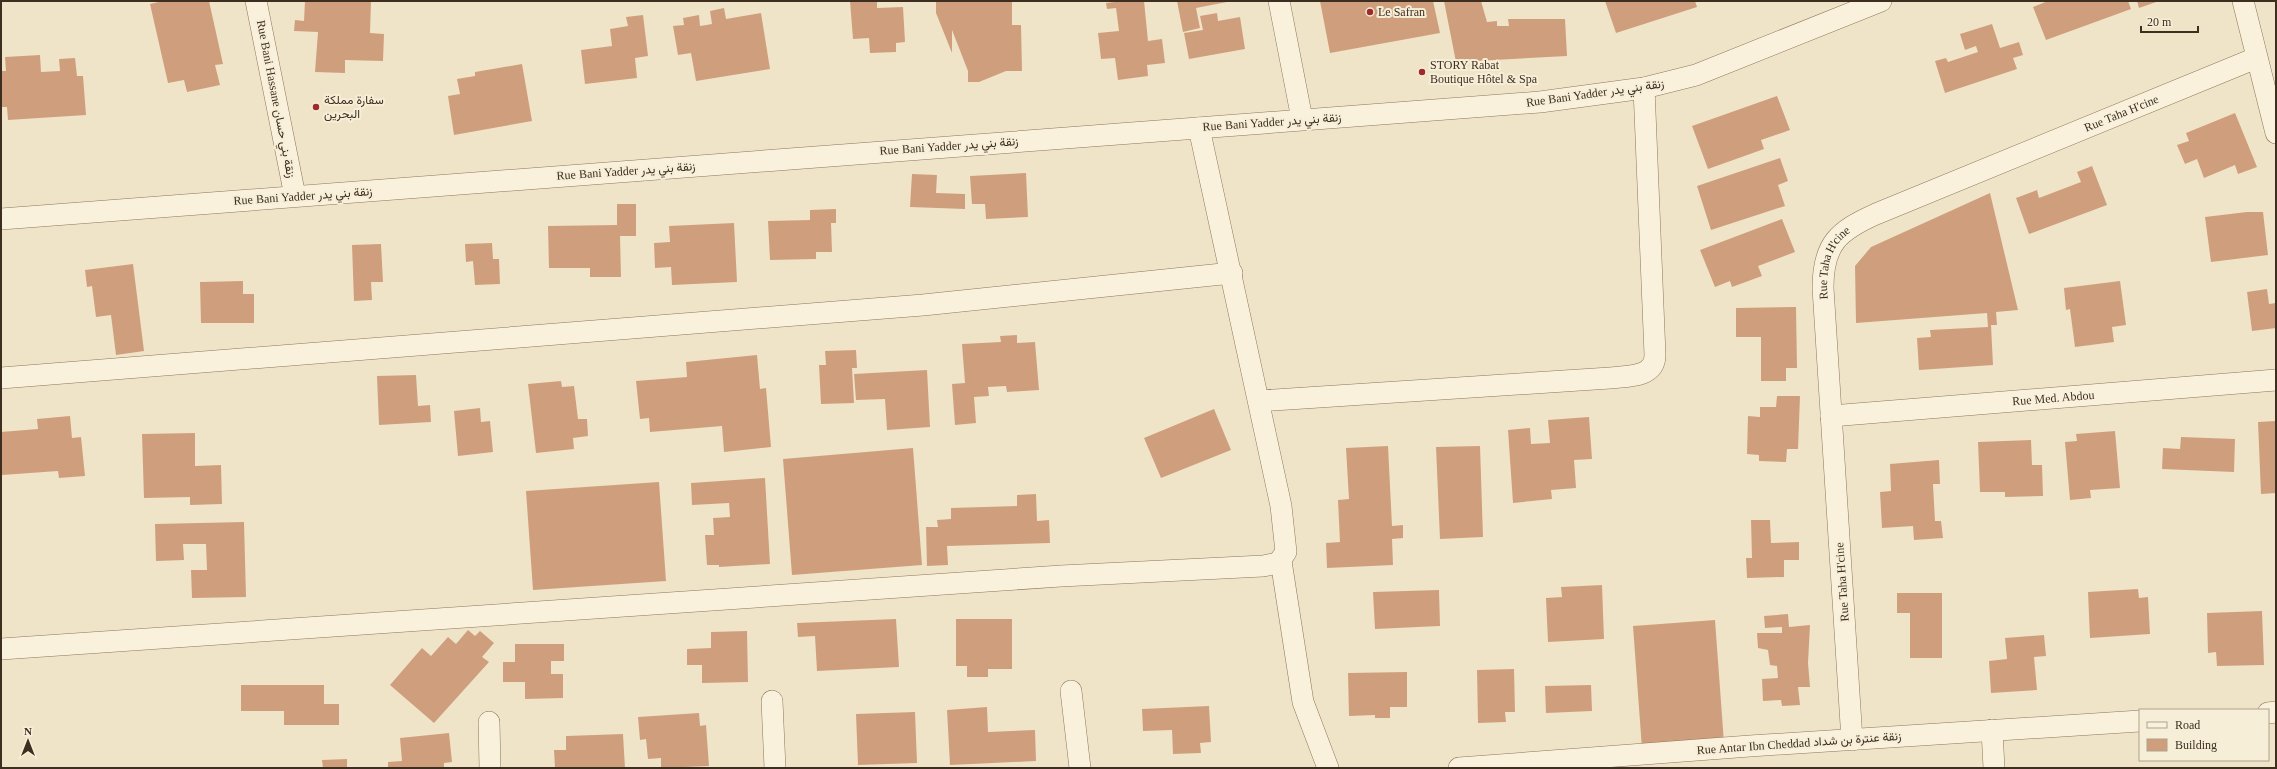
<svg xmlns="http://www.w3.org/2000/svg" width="2277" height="769" font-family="'Times New Roman',Vazirmatn,serif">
<rect width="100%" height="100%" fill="#f0e4c8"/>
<g fill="#cf9f7d">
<polygon points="163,1 209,1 223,64 215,65 220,85 187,92 184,80 168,83 150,4"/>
<polygon points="305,1 371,1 370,33 384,34 383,61 345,60 345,73 315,72 318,32 294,31 295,20 304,21"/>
<polygon points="850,1 877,1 877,8 903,7 905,42 896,43 896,52 870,53 869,38 853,39"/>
<polygon points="936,1 1012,1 1012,25 1021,25 1022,71 1006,71 979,82 968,82 968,71 952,30 952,53 936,13"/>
<polygon points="1123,1 1144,1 1148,41 1162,39 1165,63 1147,65 1148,76 1118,80 1115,58 1101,59 1098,33 1119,31 1116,8 1107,9 1106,3"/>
<polygon points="1177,1 1227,1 1227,2 1196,8 1200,28 1183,32"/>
<polygon points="1320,1 1433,1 1440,33 1330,53"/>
<polygon points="1444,1 1481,1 1487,22 1497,21 1497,26 1509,26 1508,19 1565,19 1567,56 1456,62"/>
<polygon points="1605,1 1695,1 1697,7 1616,33"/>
<polygon points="2048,1 2128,1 2131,9 2046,40 2033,7"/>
<polygon points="2137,1 2159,1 2139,8"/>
<polygon points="724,8 726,19 761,13 770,69 696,81 691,53 678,55 673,26 684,25 683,18 699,15 700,26 712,24 710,11"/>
<polygon points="1217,13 1218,21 1240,17 1245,49 1189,59 1184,33 1203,30 1200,16"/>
<polygon points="643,15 648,56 635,58 637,78 585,84 581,50 612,46 610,29 628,26 626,17"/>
<polygon points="1992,24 2000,48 2019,42 2023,55 2013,58 2017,69 1945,93 1935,61 1946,58 1948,62 1978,52 1976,46 1965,50 1960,34"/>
<polygon points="40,55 41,72 60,71 59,59 75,58 77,76 83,76 86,115 8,120 7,107 1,107 1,71 6,71 5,57"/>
<polygon points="522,64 532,121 454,135 448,96 460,94 457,79 475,76 475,72"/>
<polygon points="1777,96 1790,130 1761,140 1764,149 1708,169 1692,126"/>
<polygon points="2235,113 2257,167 2238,174 2235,165 2204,178 2197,159 2185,164 2177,145 2189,141 2186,133"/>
<polygon points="1780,158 1788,181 1778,185 1785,206 1711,230 1697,186"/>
<polygon points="2092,166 2107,205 2029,234 2016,198 2037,190 2039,198 2081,182 2077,172"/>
<polygon points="1026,173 1028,217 986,219 985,204 972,204 970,176"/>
<polygon points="912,174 937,175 936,193 965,194 965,209 910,207"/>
<polygon points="1990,193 2018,310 1996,312 1997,325 1991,325 1993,365 1919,370 1917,338 1931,337 1930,330 1988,327 1987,313 1856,323 1855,266 1871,247"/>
<polygon points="617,204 636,204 636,236 620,236 621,277 590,277 590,268 549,268 548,226 617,225"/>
<polygon points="836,209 836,223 831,223 832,252 816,252 816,259 770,260 768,221 810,220 810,210"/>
<polygon points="2247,212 2263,212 2268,255 2211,262 2205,217"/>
<polygon points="1782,219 1795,252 1758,266 1762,276 1732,287 1730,281 1715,287 1700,250"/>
<polygon points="734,223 737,282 672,285 671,267 655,268 654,243 670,242 669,226"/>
<polygon points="492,243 493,259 499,259 500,284 475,285 473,261 466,262 465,244"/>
<polygon points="381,244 383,282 371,282 372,300 354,301 352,245"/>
<polygon points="133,264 144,351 116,355 111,315 96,317 92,286 87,287 85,270"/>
<polygon points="243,281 243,294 254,294 254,323 201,323 200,282"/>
<polygon points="2120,281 2126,325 2112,327 2114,342 2075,347 2070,309 2066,310 2064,288"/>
<polygon points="2267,289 2269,304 2276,303 2276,328 2252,331 2247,292"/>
<polygon points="1796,307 1797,368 1786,368 1786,381 1761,381 1761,337 1736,337 1736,308"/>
<polygon points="1017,335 1017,343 1035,342 1039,390 1007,392 1006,386 988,387 989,396 974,397 976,423 955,425 952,384 965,383 962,344 1001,342 1000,336"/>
<polygon points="856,350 857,368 852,368 854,403 821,404 819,365 826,365 825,351"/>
<polygon points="757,355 760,389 766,388 771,447 724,452 722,426 650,432 649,418 640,419 636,381 687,377 686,362"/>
<polygon points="927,370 930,427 887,430 885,399 856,400 854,374"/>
<polygon points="416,375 418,406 430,405 431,422 379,425 377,376"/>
<polygon points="561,381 562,387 574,386 578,419 587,419 588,436 573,438 574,449 536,453 528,384"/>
<polygon points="1777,396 1800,396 1798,449 1787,449 1786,462 1759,461 1759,455 1747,454 1748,416 1760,417 1760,407 1776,407"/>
<polygon points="480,408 481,422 490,421 493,452 458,456 454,411"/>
<polygon points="1214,409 1231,450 1161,478 1144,438"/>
<polygon points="70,416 72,438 81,437 85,476 59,478 58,471 2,475 1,432 38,429 37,419"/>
<polygon points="1589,417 1592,459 1574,460 1576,488 1551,490 1552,499 1513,503 1508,430 1530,428 1531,444 1550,443 1548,420"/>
<polygon points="2276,421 2276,493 2261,494 2258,422"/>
<polygon points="2115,431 2120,488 2090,490 2091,498 2070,500 2065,442 2077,441 2076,434"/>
<polygon points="195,433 195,466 221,465 222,504 190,505 190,497 144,498 142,434"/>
<polygon points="2181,437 2235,439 2234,472 2162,469 2163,448 2180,449"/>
<polygon points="2031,440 2032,465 2042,465 2043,496 2005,497 2005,492 1980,492 1978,442"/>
<polygon points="1388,446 1392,526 1403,525 1403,538 1392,539 1393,565 1327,568 1326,543 1340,542 1338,500 1349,499 1346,448"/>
<polygon points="1480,446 1483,537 1440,539 1436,447"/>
<polygon points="913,448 922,565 792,575 783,459"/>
<polygon points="1939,460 1940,484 1933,484 1935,521 1941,521 1943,538 1914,540 1913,526 1882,528 1880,492 1891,491 1890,464"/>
<polygon points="765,478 770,564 719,567 719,565 707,565 705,535 714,535 713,518 730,517 729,503 692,505 691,483"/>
<polygon points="659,482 666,581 533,590 526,491"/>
<polygon points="1036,494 1037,521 1049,520 1050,543 947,546 948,565 927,566 926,527 938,527 937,520 951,519 951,508 1017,506 1017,495"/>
<polygon points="1751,520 1770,520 1771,543 1799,542 1799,560 1784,560 1784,577 1747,578 1746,558 1752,558"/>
<polygon points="244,522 246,597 192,598 191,570 207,570 206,544 183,544 184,560 156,561 155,524"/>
<polygon points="1602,585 1604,639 1548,642 1546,598 1562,597 1561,587"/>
<polygon points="2138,589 2139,598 2148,597 2150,634 2090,638 2088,592"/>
<polygon points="1439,590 1440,626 1375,629 1373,592"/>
<polygon points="1897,593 1942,593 1942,658 1910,658 1910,613 1897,613"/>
<polygon points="2262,611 2264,665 2217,666 2216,652 2208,653 2207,613"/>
<polygon points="1788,614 1789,627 1810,625 1808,663 1810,687 1798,687 1800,705 1782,706 1781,700 1763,701 1762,679 1778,678 1777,666 1770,665 1768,650 1758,648 1757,633 1782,633 1782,627 1765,628 1764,616"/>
<polygon points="896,619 899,667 817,671 815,636 798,637 797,623"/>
<polygon points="956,619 1012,619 1012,669 988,669 988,677 967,677 967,666 956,666"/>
<polygon points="1715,620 1724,743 1642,749 1633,626"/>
<polygon points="468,630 475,636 480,631 494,643 482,657 489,662 434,723 390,685 422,648 431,656 448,637 456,644"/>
<polygon points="747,631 748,682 702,683 702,665 687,665 687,649 711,648 711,632"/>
<polygon points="2044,635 2046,656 2034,657 2037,690 1991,693 1989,661 2007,659 2005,638"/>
<polygon points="515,644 564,644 564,661 551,661 551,674 563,674 563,698 525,699 525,682 503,682 503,662 515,662"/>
<polygon points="1514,669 1515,712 1505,712 1506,722 1478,723 1477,670"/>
<polygon points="1407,672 1407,707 1390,707 1390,718 1375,718 1375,715 1349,716 1348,673"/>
<polygon points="241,685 324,685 324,704 339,704 339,725 284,725 284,711 241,711"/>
<polygon points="1591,685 1592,711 1546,713 1545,686"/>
<polygon points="1209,706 1211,742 1200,743 1201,753 1173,754 1172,730 1143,731 1142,709"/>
<polygon points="987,707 988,732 1035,730 1036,761 950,765 947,710"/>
<polygon points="915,712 917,763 858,765 856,714"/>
<polygon points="699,713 700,726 706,725 709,766 661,768 661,758 648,759 646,739 640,740 638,717"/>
<polygon points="449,733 452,762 444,763 444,768 388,768 388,762 402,761 400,738"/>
<polygon points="623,734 625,768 555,768 554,750 566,750 566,736"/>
<polygon points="347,759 347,768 323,768 322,760"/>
</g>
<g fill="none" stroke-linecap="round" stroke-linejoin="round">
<defs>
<g id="minor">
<polyline points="256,1 295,196"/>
<polyline points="1279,1 1302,119"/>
<polyline points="2243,1 2276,133"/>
<polyline points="1,219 1540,102 1644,88 1696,75 1881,1"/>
<polyline points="1,378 923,305 1232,273"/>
<path d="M 1259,401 L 1610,378 C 1627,376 1655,378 1655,355 L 1644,88"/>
<path id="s1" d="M 1831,416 L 2276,380"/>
<polyline points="1281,561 1303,702 1328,768"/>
<polyline points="1,649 1061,576 1263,566 1278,563 1286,552 1281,506 1199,128"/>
<polyline points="1071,691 1080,768"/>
<polyline points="772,701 775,768"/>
<polyline points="2268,713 2276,712"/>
<polyline points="489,722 490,768"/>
<polyline points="1992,730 1994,768"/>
<path id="s2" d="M 1852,740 L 1823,288 C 1823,244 1838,231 1876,214 L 2256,58"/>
<polyline points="1459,768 1750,746 2140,721"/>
</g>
</defs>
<use href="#minor" stroke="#8d765c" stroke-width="22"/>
<use href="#minor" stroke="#faf1dc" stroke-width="21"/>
</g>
<g fill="#9e2a2b" stroke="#f7eed8" stroke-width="1.5">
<circle cx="1370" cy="12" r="4"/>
<circle cx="1422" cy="72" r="4"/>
<circle cx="316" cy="107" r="4"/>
</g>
<g text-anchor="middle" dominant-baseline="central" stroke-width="4" stroke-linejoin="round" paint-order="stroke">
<g font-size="12" fill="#3d2e20" stroke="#f7eed8" text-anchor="start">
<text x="1378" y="12">Le Safran</text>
<text x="1430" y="65">STORY Rabat<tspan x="1430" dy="14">Boutique Hôtel &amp; Spa</tspan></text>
<text x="324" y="100">سفارة مملكة<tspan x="324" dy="14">البحرين</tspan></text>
</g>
<g font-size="12" fill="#3d2e20" stroke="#f7eed8">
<text transform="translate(1595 93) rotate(-8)">Rue Bani Yadder زنقة بني يدر</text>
<text transform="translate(276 99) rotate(79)">Rue Bani Hassane زنقة بني حسان</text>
<text stroke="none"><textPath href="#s2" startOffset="817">Rue Taha H'cine</textPath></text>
<text transform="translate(1272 122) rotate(-4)">Rue Bani Yadder زنقة بني يدر</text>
<text transform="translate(949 146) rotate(-4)">Rue Bani Yadder زنقة بني يدر</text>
<text transform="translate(626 171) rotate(-4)">Rue Bani Yadder زنقة بني يدر</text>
<text transform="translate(303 196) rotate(-4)">Rue Bani Yadder زنقة بني يدر</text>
<text stroke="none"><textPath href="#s2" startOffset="481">Rue Taha H'cine</textPath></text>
<text stroke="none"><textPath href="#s1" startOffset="223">Rue Med. Abdou</textPath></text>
<text transform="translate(1842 582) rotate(-94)">Rue Taha H'cine</text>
<text transform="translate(1799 743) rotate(-4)">Rue Antar Ibn Cheddad زنقة عنترة بن شداد</text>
</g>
</g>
<rect width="2277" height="769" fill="none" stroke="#3d2e20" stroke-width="4"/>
<rect x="2139" y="709" width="130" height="52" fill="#f7eed8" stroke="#ada18e"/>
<rect x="2147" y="722" width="20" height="6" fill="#faf1dc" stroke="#ada18e"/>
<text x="2175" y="729" font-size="12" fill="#3d2e20">Road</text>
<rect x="2147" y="739" width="20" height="12" fill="#cf9f7d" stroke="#ada18e"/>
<text x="2175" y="749" font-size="12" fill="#3d2e20">Building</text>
<g transform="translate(28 741)" stroke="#f7eed8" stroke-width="3" paint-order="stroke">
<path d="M0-3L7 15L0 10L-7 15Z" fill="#3d2e20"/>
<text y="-6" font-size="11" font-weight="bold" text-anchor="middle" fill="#3d2e20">N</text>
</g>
<path d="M2141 26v6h57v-6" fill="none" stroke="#3d2e20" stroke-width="2"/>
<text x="2147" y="26" font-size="12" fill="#3d2e20" stroke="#f7eed8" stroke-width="3" paint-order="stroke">20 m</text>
</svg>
